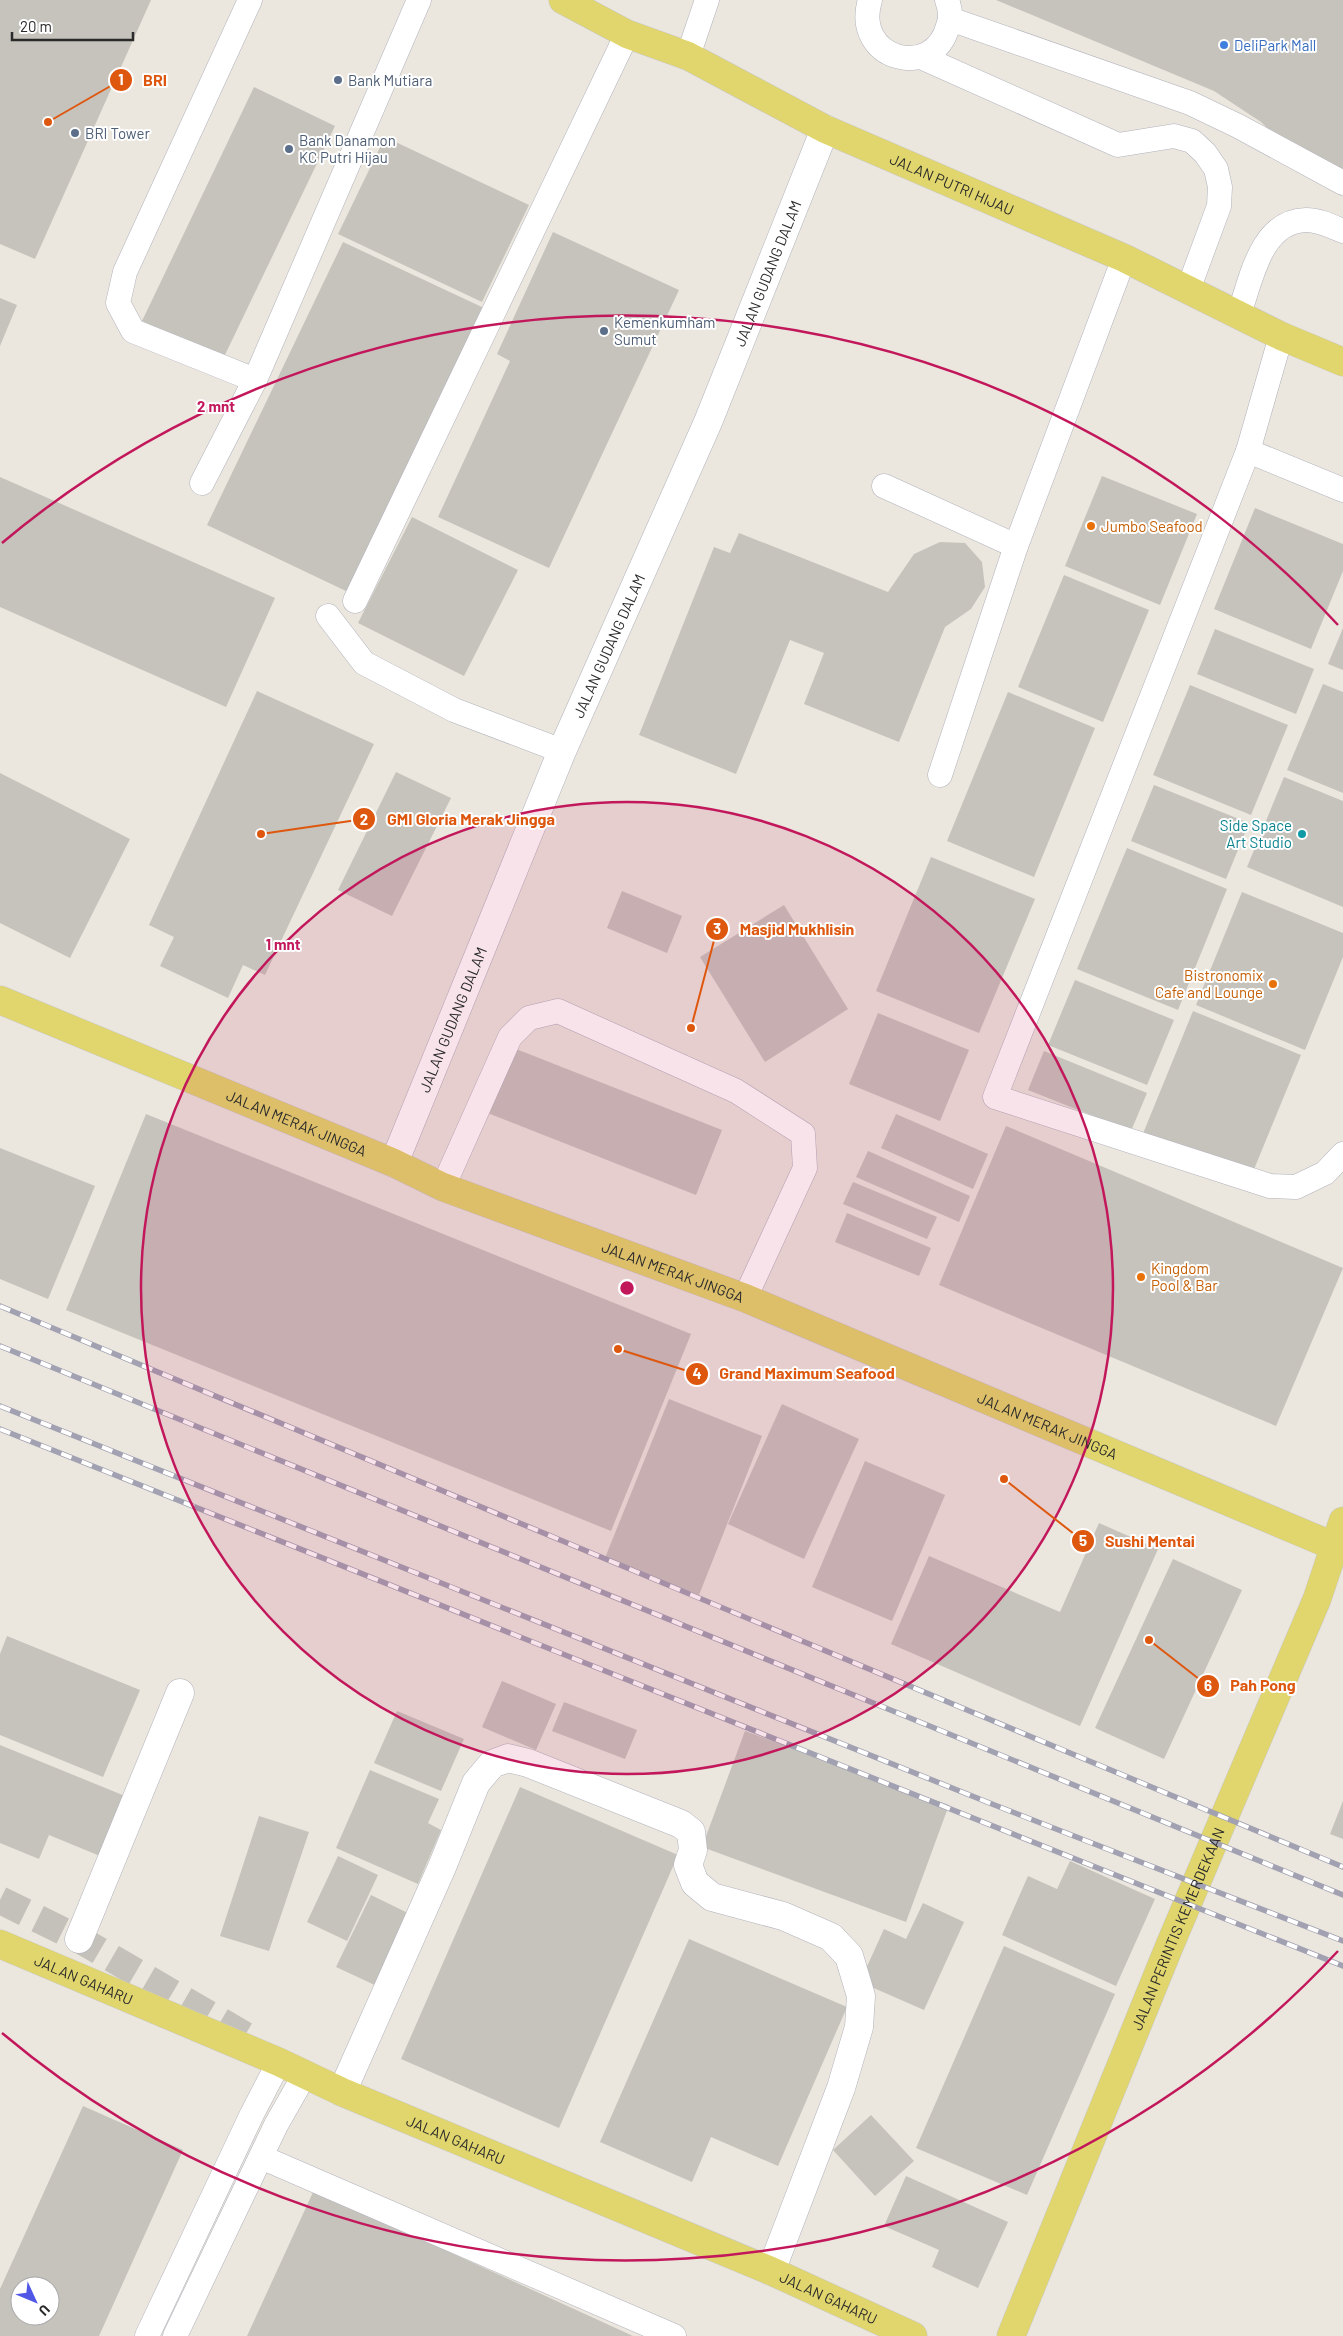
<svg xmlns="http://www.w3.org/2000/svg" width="1343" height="2336" font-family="Barlow,sans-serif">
<rect width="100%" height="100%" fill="#ebe7de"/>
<g fill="#c6c3bd" fill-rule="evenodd">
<polygon points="0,0 151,0 35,259 0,244"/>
<polygon points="996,0 1343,0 1343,178 1299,158 1261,122 1214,91"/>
<polygon points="254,87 335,126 223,359 142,321"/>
<polygon points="385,137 529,205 482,302 338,234"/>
<polygon points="553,232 679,290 549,568 438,517 510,361 497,354"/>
<polygon points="343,242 484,308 348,592 207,525"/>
<polygon points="0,298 17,305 0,346"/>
<polygon points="1102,476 1197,514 1160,605 1065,566"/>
<polygon points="0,477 275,598 226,707 0,607"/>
<polygon points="1255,508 1343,544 1343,571 1311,649 1214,609"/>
<polygon points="412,517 518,570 464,676 358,623"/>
<polygon points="739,533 888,592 914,554 940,542 965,543 982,562 985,587 971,609 945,627 899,742 804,704 824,653 790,640 736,774 639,735 714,547 730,553"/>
<polygon points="1064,575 1149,610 1103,722 1018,687"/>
<polygon points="1343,628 1343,670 1328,664"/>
<polygon points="1215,629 1314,669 1296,714 1197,674"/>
<polygon points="1323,684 1343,692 1343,793 1287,770"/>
<polygon points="1190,685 1288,725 1251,815 1153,775"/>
<polygon points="257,691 374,744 265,975 243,965 228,998 160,966 174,937 149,925"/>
<polygon points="1008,692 1095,728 1034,877 947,841"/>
<polygon points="396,772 451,798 392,916 338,890"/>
<polygon points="0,773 130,839 70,958 0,923"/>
<polygon points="1284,777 1343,801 1343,907 1247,867"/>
<polygon points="1154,785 1249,823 1226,879 1131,841"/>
<polygon points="1127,848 1227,889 1178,1010 1077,969"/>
<polygon points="931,857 1035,899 979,1033 876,991"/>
<polygon points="622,891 682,916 667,953 607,928"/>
<polygon points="1242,892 1343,933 1343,957 1305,1050 1196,1005"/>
<polygon points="784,905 848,1009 765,1062 700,957"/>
<polygon points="1075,980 1174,1020 1147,1085 1048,1045"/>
<polygon points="1193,1011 1301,1055 1250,1179 1142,1136"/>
<polygon points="878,1013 969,1050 940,1121 849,1084"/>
<polygon points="511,1047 722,1130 696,1195 485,1112"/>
<polygon points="1044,1051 1147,1093 1131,1131 1028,1090"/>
<polygon points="146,1114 691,1334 611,1531 66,1310"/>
<polygon points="896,1114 988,1154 973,1189 881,1148"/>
<polygon points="1006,1126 1343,1268 1276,1426 939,1285"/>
<polygon points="0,1148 95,1186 48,1299 0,1279"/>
<polygon points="868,1151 970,1196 959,1222 856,1177"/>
<polygon points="853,1182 937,1217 927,1239 843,1204"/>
<polygon points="847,1213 931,1248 919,1276 835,1242"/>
<polygon points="669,1399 762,1436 699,1595 605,1558"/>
<polygon points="782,1404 859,1439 804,1559 728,1524"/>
<polygon points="865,1461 945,1495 892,1621 812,1587"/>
<polygon points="1099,1523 1158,1549 1080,1726 891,1644 929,1556 1060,1612"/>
<polygon points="1173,1559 1242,1590 1164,1759 1095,1728"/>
<polygon points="7,1636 140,1690 103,1777 0,1735 0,1654"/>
<polygon points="502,1681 556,1704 536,1750 482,1727"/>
<polygon points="564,1702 637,1730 625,1759 552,1731"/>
<polygon points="397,1711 464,1739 441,1791 374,1763"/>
<polygon points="745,1731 949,1805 906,1922 702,1847"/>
<polygon points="0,1745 125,1796 100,1856 49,1835 39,1859 0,1843"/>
<polygon points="370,1770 439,1799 428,1823 441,1830 418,1884 336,1848"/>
<polygon points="520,1787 678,1855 559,2128 401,2059"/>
<polygon points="1343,1801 1343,1839 1330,1834"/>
<polygon points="259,1816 309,1832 269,1951 220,1936"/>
<polygon points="338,1856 378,1875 347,1941 307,1922"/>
<polygon points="1070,1861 1155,1899 1116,1986 1002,1935 1028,1876 1057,1889"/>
<polygon points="371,1895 414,1916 379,1987 336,1967"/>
<polygon points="923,1903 964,1922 924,2010 860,1982 884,1929 906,1939"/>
<polygon points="689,1939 847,2007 778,2166 711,2137 692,2182 600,2142"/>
<polygon points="1004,1946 1115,1994 1027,2195 916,2148"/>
<path d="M 83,2106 L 183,2150 L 99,2336 L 0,2336 L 0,2289 ZM 20,2286 L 50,2286 L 50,2316 L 20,2316 Z"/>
<polygon points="871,2115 914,2161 875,2196 833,2150"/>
<polygon points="906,2176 1008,2222 978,2288 932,2267 939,2250 884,2226"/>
<polygon points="314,2190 633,2336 247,2336"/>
</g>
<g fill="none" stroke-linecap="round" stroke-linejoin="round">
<polyline stroke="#c4c1ba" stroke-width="28" stroke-dasharray="28 14" stroke-linecap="butt" points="0,1900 79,1939 256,2042"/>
<defs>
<g id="lane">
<polyline points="250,0 125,272 118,303 133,331 255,380"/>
<path d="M 870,0 C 852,59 933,82 948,26 C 951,18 950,8 947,0"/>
<polyline points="950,19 1190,103 1238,126 1343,183"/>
<polyline points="688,56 707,0"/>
<polyline points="921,57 1118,145 1174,136 1192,141 1205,153 1216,169 1220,187 1219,206 1188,290"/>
<path d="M 1239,314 C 1251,281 1260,221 1306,220 C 1319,220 1331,226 1343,231"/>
<polyline points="1281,336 1248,451 995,1097 1270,1186 1296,1187 1325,1173 1343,1154"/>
<polyline points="1248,451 1343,490"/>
<polyline points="202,483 255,380 419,0"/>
<polyline points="884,486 1016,546"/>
<polyline points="355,601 627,34"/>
<polyline points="328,616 364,663 454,710 562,751"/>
<polyline points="940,775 1016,546 1124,258"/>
<polyline points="443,1187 510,1037 529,1018 558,1011 736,1091 803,1134 805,1168 745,1298"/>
<polyline points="261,2157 674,2336"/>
<polyline points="147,2336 252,2114 279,2062"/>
<polyline points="175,2336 276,2125 305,2074"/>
</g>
<g id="street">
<path id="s1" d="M 394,1163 L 562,751 L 708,422 L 825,129"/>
<polyline points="79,1939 180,1693"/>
<polyline points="342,2092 442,1867 476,1783 492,1764 508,1758 528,1763 681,1824 691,1832 693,1850 688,1865 695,1883 712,1897 783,1916 831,1937 849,1956 861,1996 859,2027 841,2088 771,2271"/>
</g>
<g id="primary">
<path id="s2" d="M 563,0 L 627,34 L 688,56 L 825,129 L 1124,258 L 1281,336 L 1343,362"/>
<path id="s3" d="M 0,1000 L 394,1163 L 443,1187 L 745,1298 L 1343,1550"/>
<path id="s4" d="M 0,1944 L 279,2062 L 342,2092 L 771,2271 L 913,2336"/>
<path id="s5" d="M 1011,2336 L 1169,1947 L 1317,1599 L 1343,1521"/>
</g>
</defs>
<use href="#lane" stroke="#b1b2bc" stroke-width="25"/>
<use href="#street" stroke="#b1b2bc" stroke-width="29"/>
<use href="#primary" stroke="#c8c8c8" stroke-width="29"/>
<use href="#lane" stroke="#fff" stroke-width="24"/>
<use href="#street" stroke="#fff" stroke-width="28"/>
<use href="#primary" stroke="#e1d66d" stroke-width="28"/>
<defs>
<g id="rail">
<polyline points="0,1306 1343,1867"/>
<polyline points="0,1346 1343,1895"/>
<polyline points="0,1406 992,1804 1343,1941"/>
<polyline points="0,1429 1343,1966"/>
</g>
</defs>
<use href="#rail" stroke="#a1a1b2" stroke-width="5.5"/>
<use href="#rail" stroke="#fff" stroke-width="4" stroke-dasharray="11" stroke-linecap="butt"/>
</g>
<circle cx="627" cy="1288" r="486" fill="#c2185b" fill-opacity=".12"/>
<g fill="none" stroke="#c2185b" stroke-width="2.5">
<circle cx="627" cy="1288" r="486"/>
<path d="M1338 1951A972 972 0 0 1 2 2033M2 543A972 972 0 0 1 1338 625"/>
</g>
<circle fill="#3f7fe0" stroke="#fff" stroke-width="2" cx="1224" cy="45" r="5"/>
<g fill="#5c6f8a" stroke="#fff" stroke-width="2">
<circle cx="338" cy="80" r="5"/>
<circle cx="75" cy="133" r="5"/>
<circle cx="289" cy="149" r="5"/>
<circle cx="604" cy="331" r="5"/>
</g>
<g fill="#e8710a" stroke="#fff" stroke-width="2">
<circle cx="1091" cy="526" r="5"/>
<circle cx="1273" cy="984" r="5"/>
<circle cx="1141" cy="1277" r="5"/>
</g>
<circle fill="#0f9aa8" stroke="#fff" stroke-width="2" cx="1302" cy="834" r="5"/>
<g text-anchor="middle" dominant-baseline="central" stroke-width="4" stroke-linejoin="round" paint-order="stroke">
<g font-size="15" fill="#366cbe" stroke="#fff" text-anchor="start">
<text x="1234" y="45">DeliPark Mall</text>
</g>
<g font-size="15" fill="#4e5e75" stroke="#fff" text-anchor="start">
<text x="348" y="80">Bank Mutiara</text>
<text x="85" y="133">BRI Tower</text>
<text x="299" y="140">Bank Danamon<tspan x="299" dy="17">KC Putri Hijau</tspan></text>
<text x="614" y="322">Kemenkumham<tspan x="614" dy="17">Sumut</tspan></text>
</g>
<g font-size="15" fill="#2a2a2a" stroke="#fff">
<text stroke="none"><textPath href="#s2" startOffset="431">JALAN PUTRI HIJAU</textPath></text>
<text stroke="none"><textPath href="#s1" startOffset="965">JALAN GUDANG DALAM</textPath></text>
<text stroke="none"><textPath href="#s1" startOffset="560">JALAN GUDANG DALAM</textPath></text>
<text stroke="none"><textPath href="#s1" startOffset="155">JALAN GUDANG DALAM</textPath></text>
<text stroke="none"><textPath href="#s3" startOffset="321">JALAN MERAK JINGGA</textPath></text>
<text stroke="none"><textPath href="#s3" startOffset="726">JALAN MERAK JINGGA</textPath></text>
<text stroke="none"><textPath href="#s3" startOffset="1131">JALAN MERAK JINGGA</textPath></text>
<text stroke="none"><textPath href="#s5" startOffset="440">JALAN PERINTIS KEMERDEKAAN</textPath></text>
<text stroke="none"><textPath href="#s4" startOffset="91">JALAN GAHARU</textPath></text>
<text stroke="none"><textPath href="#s4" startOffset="496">JALAN GAHARU</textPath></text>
<text stroke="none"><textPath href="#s4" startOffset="901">JALAN GAHARU</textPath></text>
</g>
<g font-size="15" fill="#c56008" stroke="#fff" text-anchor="start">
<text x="1101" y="526">Jumbo Seafood</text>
<text x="1263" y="975" text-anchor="end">Bistronomix<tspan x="1263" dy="17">Cafe and Lounge</tspan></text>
<text x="1151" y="1268">Kingdom<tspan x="1151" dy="17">Pool &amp; Bar</tspan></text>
</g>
<g font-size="15" fill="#0d838f" stroke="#fff" text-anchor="end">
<text x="1292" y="825">Side Space<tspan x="1292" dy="17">Art Studio</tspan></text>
</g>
</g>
<circle cx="627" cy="1288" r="8" fill="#c2185b" stroke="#fff" stroke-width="2.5"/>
<g font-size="15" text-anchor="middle" font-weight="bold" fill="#c2185b" stroke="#fff" stroke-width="4" stroke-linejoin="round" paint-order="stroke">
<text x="216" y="412">2 mnt</text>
<text x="283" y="950">1 mnt</text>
</g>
<path fill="none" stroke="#de570e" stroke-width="2" d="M48 122L121 80M261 834L364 819M691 1028L717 929M618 1349L697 1374M1004 1479L1083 1541M1149 1640L1208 1686"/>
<g fill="#de570e" stroke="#fff" stroke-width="2">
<circle cx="48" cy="122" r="5"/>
<circle cx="261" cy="834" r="5"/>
<circle cx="691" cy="1028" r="5"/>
<circle cx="618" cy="1349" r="5"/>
<circle cx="1004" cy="1479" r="5"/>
<circle cx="1149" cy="1640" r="5"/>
<circle cx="121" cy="80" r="12"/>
<circle cx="364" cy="819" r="12"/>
<circle cx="717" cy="929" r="12"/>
<circle cx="697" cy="1374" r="12"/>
<circle cx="1083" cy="1541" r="12"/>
<circle cx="1208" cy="1686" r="12"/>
</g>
<g font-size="15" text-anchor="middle" font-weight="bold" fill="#fff">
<text x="121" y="85">1</text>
<text x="364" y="825">2</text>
<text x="717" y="934">3</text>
<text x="697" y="1379">4</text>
<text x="1083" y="1546">5</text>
<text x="1208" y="1691">6</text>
</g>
<g font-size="16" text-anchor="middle" font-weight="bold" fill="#de570e" stroke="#fff" stroke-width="4" stroke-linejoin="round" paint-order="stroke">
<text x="155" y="86">BRI</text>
<text x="471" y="825">GMI Gloria Merak Jingga</text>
<text x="797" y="935">Masjid Mukhlisin</text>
<text x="807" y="1379">Grand Maximum Seafood</text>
<text x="1150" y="1547">Sushi Mentai</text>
<text x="1263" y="1691">Pah Pong</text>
</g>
<g transform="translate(35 2301) rotate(134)"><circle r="24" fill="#ffffff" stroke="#aaaaaa"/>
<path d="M0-4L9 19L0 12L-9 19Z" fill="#5057e5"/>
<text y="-8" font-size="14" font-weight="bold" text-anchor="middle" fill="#2a2a2a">U</text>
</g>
<path d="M12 32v8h121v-8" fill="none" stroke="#2a2a2a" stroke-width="2.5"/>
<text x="20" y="32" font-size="15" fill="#2a2a2a" stroke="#ffffff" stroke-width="4" paint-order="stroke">20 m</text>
</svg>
